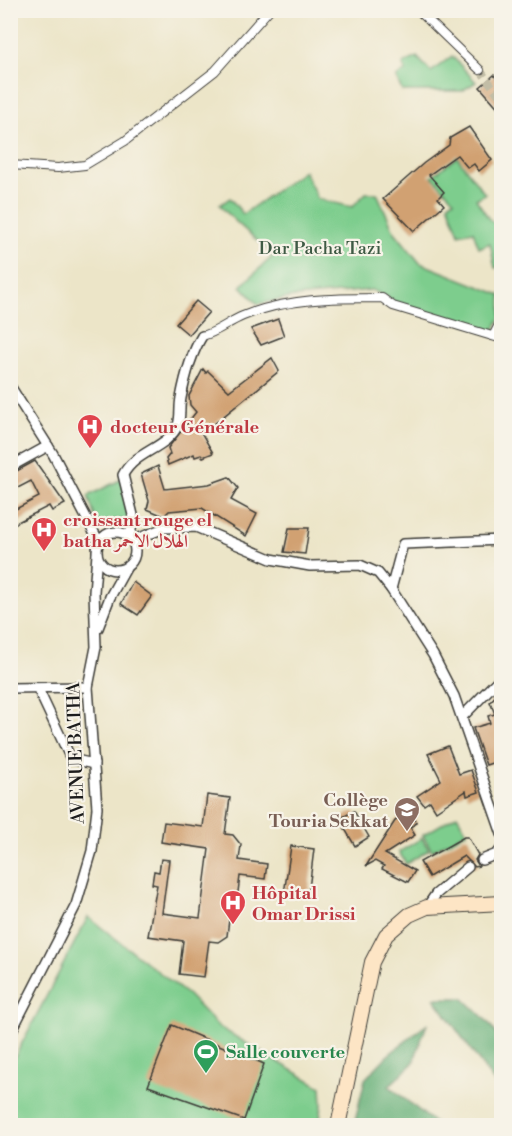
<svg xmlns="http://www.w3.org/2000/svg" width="512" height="1136" font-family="'Libre Bodoni',Amiri,serif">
<rect width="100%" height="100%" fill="#f7f3e8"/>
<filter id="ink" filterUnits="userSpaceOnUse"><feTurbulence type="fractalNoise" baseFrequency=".0167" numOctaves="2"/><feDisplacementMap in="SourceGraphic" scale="12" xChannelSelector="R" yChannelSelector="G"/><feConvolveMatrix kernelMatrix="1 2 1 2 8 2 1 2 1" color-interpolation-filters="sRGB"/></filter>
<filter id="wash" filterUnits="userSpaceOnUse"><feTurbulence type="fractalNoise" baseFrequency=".008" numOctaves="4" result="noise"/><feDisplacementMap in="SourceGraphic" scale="24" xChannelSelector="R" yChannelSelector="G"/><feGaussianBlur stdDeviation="1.35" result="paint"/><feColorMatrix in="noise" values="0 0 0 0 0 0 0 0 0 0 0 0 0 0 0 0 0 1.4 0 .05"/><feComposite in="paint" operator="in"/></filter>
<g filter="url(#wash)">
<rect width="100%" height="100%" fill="#ece5c8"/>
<g fill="#7dcd8d" stroke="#4c7454" stroke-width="1.5">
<polygon points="452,56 476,82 462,91 402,91 396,77 406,71 403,64 417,57 431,72"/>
<polygon points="457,157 485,194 476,199 489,219 501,228 501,267 495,268 490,243 479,248 473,231 459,234 448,204 454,200 432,176"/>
<path d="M 304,171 L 318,199 L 352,207 L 366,193 L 377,193 L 394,231 L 420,263 L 501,295 L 501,316 L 492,335 L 475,326 L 397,306 L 385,296 L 372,290 L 294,297 L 258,304 L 241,286 L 273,256 C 256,237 236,225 220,205 L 230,198 L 243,214 Z"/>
<polygon points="124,478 131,521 116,520 97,524 88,496"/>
<polygon points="457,815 467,832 432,851 423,835"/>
<polygon points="422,838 429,850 406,864 399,852"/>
<polygon points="88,917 188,995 219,1027 321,1087 322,1105 319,1125 11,1126 11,1064"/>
</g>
<g fill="#66b078" stroke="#41664a" stroke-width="1.5">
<path d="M 434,998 L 463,998 C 505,1037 502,1035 501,1092 Z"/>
<polygon points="427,1024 413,1063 389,1086 437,1125 354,1125 365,1079 387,1056"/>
</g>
<g id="blocks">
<g fill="#d1a172">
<polygon points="494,75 501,84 501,111 480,87"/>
<polygon points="469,127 492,160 479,171 474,164 468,168 457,155 429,175 444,192 438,198 444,205 414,231 383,199 424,163 449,145 450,138"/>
<polygon points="196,301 209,312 189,335 176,324"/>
<polygon points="278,319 284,336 261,345 251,329"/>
<polygon points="272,358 279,371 202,434 213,453 203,457 201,455 195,457 194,454 168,465 166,459 170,454 168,448 196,412 190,405 189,396 203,369 206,373 208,371 229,391"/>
<polygon points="35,461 65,504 52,511 49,506 10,526 10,512 39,497 31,481 10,492 10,478 14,476 13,473"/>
<polygon points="158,466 165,489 209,484 229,477 238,488 231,500 257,514 246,536 202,508 169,511 164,516 147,509 149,501 141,474"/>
<polygon points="289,528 309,528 305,554 284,552"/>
<polygon points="133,582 152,596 138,615 121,604"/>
<polygon points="501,690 501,711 498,714 501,722 501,760 486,765 473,728 490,723 488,716 495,714 490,702"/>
<polygon points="448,746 459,774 471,770 479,792 467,796 466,791 436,811 430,801 424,805 417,796 441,780 428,754"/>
<polygon points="207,795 230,798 225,834 233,835 241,845 239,860 267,864 265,879 240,876 235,916 229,919 227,936 218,942 209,941 204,977 179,974 183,941 148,936 157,885 152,884 154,871 159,872 161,859 169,860 162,913 200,918 209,849 161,842 164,822 203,827"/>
<polygon points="354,811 369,837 355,846 339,819"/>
<polygon points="409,812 417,823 410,827 415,835 385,854 415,871 408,882 382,869 384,866 375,861 366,866 395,821"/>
<polygon points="464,837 468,837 478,855 475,860 479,866 475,867 464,856 429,877 420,862"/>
<polygon points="291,846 314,849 308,897 284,894"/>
<polygon points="172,1025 264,1064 244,1120 148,1086"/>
</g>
</g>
</g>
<g filter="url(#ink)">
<use href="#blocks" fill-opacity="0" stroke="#3b3a36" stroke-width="1.5"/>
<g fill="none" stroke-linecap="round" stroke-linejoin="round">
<polyline stroke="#c2bda6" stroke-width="8" stroke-dasharray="8 4" stroke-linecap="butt" points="480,70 502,99"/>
<defs>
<g id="pedestrian">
<polyline points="418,10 480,70"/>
<polyline points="10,165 58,168 85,165 125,141 215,71 269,10"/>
<path d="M 202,336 C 218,332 228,322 243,316 C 286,298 336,298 382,298 L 393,306 L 502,339"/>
<polyline points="493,336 502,319"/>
</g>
<g id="minor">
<polyline points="10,386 53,454 99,542"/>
<polyline points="10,467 48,446"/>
<circle cx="116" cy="551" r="19"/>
<path d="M 130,538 L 133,515 L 123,475 C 135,451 167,449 178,425 C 181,417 179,407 181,398 C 185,377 191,354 202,336"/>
<polyline points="132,541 164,528 196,527 271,559 310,566 360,565 378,573 391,589 433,655 454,696 502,834"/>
<polyline points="391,589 403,544 502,540"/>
<polyline points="98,628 110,597 126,568"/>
<polyline points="10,688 88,687"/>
<polyline points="38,689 71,759 94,764"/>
<polyline points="462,717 502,676"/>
<polyline points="482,860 497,854 502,848"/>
<polyline points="427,907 436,894 468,867"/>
<polyline points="10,1034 76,905 92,851 97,808 88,687 96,647 94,592 97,554"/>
</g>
<polyline id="secondary" points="338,1126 372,962 386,935 409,915 427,907 502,903"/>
</defs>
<use href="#pedestrian" stroke="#3b3a36" stroke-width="10"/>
<use href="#minor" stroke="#3b3a36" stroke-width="12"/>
<use href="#secondary" stroke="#3b3a36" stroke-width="16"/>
<use href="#pedestrian" stroke="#fff" stroke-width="8"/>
<use href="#minor" stroke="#fff" stroke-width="9"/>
<use href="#secondary" stroke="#fde5c5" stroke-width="14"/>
</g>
</g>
<defs>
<symbol id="hospital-pin" viewBox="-11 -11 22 30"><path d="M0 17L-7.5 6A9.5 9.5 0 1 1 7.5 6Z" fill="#e0444e" stroke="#f7f3e8"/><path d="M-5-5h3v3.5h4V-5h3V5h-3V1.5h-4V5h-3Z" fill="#fff"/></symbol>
<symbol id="university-pin" viewBox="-11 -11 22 30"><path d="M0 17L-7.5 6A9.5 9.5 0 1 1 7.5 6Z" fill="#8d6e63" stroke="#f7f3e8"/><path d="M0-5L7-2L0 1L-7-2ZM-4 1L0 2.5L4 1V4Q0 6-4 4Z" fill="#fff"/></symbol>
<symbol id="stadium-pin" viewBox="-11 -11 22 30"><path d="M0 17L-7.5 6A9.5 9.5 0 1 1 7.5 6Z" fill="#2e9e5b" stroke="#f7f3e8"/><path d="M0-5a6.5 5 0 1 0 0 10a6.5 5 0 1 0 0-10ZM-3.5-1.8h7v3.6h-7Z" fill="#fff"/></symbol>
</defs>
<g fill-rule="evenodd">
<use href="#hospital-pin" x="75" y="412" width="30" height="40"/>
<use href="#hospital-pin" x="29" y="515" width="30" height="40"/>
<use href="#university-pin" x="392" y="795" width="30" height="40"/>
<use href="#hospital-pin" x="218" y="888" width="30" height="40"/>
<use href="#stadium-pin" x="191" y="1037" width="30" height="40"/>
</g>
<g text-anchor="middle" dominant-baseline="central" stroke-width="4.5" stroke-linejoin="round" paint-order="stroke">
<g font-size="18" fill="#3e5a44" stroke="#f7f3e8">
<text x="320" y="248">Dar Pacha Tazi</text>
</g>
<g font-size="18" font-weight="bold" fill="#be3a42" stroke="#f7f3e8" text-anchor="start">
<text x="110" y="427">docteur Générale</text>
<text x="63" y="520">croissant rouge el<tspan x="63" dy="21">batha الهلال الاحمر</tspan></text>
<text x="252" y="893">Hôpital<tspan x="252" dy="21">Omar Drissi</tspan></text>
</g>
<g font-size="18" fill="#1c1c1c" stroke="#f7f3e8">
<text transform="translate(76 753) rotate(-92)">AVENUE BATHA</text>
</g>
<g font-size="18" font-weight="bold" fill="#785e54" stroke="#f7f3e8" text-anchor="end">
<text x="388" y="800">Collège<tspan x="388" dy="21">Touria Sekkat</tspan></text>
</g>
<g font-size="18" font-weight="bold" fill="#27864d" stroke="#f7f3e8" text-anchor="start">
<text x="226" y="1052">Salle couverte</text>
</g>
</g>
<rect width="512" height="1136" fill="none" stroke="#f7f3e8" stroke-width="36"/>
</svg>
